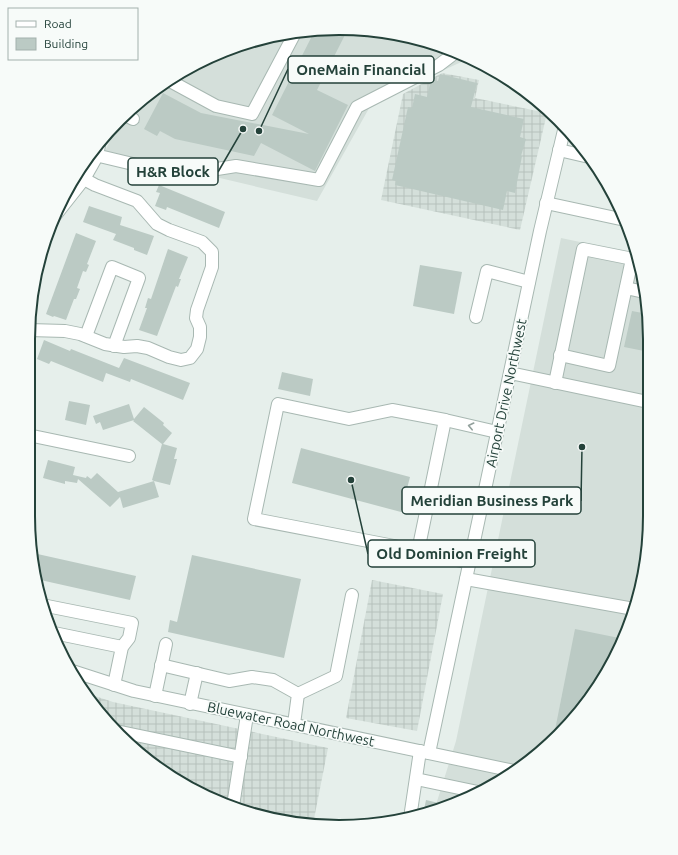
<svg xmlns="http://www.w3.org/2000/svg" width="678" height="855" font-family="Ubuntu,sans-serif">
<defs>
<pattern id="industrial-grid" width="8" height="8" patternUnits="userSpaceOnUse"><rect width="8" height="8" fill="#d4dfda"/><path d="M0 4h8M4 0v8" fill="none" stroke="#b6c1bc"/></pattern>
</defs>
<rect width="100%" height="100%" fill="#e6efeb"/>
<g fill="#d4dfda">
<polygon points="360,29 420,39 470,58 372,103 317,201 105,151 119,123 184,70 239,44 299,31"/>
<polygon points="561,238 637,254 649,318 644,576 626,635 586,705 544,750 494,785 434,811 456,741"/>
</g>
<g fill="url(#industrial-grid)">
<polygon points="442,73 479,80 475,98 547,113 520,230 381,200 403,94"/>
<polygon points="372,580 443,594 417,731 346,718"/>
<polygon points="86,693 113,702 328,748 313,824 258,816 183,785 119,736"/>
</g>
<g fill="#bbcac4">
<polygon points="348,29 317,90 348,105 315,171 261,143 254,156 175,139 160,131 157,136 144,129 163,93 201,113 309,134 272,115 315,30"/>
<polygon points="440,74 477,83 471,107 524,119 520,137 526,139 521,156 522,156 515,193 507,191 503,210 395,185 396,181 392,180 408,107 412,108 415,94 427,97 431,79 438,81"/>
<polygon points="159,185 225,212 219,228 167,207 166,210 155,206 160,193 156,192"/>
<polygon points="89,206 122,217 120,225 154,236 147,255 134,250 134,248 113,240 116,234 83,222"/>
<polygon points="76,233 96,241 87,264 89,265 86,272 83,271 77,288 80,289 76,299 74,299 66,320 54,316 53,317 46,314"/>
<polygon points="168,249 188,257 179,279 181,279 178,287 176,286 157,336 139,330 147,308 145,308 148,298 151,299"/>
<polygon points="420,265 462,272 454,314 413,306"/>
<polygon points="632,311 648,314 649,352 624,347"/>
<polygon points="44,340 70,351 71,349 119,368 124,358 190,383 183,400 131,379 130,382 106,373 103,382 51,361 49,364 37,359"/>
<polygon points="282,372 313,379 310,396 278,389"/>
<polygon points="69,401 90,405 86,425 65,420"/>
<polygon points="129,404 134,419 144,407 164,423 163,425 172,433 163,444 177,448 174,459 177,459 170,485 154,481 159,497 123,508 120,497 110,507 78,479 77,483 65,481 65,484 43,478 48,460 75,467 73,475 86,478 87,476 91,479 97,473 118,492 154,481 152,480 162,444 133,421 134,420 103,430 100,422 96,424 93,416"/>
<polygon points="301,448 410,477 401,512 292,483"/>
<polygon points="33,553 136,576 130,600 36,579"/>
<polygon points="192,555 301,579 284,658 168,632 170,620 177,622"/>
<polygon points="575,629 624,639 586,705 562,731 555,730"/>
<polygon points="426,800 447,805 423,815"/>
</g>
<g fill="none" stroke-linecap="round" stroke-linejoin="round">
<defs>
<g id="minor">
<polyline points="170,81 216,106 252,114 296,31"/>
<polyline points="127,116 133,119"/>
<polyline points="559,150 589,157"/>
<polyline points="91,154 179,175 236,166 319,180 357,107 439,65 456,52"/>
<polyline points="546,203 625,220"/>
<polyline points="54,217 84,179 97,156 100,140"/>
<polyline points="626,288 644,292"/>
<polyline points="476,317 487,271 529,282"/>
<polyline points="29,330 65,331 80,334 105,344 124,347 137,346 148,348 169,357 181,360 190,358 197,349 200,337 200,327 196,318 197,310 212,267 212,252 202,242 169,230 157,224 137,201 95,185 84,179"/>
<polyline points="86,336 112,267 139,278 114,346"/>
<polyline points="560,355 609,366 632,259"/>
<polyline points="510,373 648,402"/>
<polyline points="555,383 583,249 638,260"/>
<polyline points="28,435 129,456"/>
<polyline points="418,551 445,420"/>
<polyline points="470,563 394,546 254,519 278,404 349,419 392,410 445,420 497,432"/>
<polyline points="466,579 634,609"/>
<polyline points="42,605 132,623 129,638 122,647 114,685"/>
<polyline points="54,633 122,647"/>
<polyline points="161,665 229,681 252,677 273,680 298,694 294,724"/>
<polyline points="69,670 134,691 514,771"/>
<polyline points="298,694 336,676 352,595"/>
<polyline points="155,696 166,644"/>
<polyline points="190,704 197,673"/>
<polyline points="116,731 241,757"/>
<polyline points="429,753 540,231 565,126"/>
<polyline points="416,779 478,792"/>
<polyline points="233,806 247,715"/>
<polyline points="410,818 420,751"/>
</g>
</defs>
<use href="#minor" stroke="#a8b8b2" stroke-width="14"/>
<use href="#minor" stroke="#fff" stroke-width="12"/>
</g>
<defs><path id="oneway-chevron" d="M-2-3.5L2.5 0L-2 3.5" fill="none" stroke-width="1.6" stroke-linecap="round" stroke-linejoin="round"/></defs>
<use stroke="#92a09c" href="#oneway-chevron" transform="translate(471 426) rotate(-167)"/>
<g text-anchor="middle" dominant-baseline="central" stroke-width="3.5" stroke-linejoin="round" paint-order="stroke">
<g font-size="14" fill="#24423a" stroke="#f7fbf9">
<text transform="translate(506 393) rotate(-78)">Airport Drive Northwest</text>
<text transform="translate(291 724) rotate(12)">Bluewater Road Northwest</text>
</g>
</g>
<path d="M0 0H678V855H0ZM339 35H339A304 304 0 0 1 643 339V516A304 304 0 0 1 339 820H339A304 304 0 0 1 35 516V339A304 304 0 0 1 339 35Z" fill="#f7fbf9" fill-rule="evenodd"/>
<path fill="none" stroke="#24423a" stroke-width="2" d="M339 35H339A304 304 0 0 1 643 339V516A304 304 0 0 1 339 820H339A304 304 0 0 1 35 516V339A304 304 0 0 1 339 35Z"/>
<path fill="none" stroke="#24423a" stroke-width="1.5" d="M259 131L288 69M243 129L218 172M582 447L581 501M351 480L368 554"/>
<g fill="#24423a" stroke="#f7fbf9" stroke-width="1.5">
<circle cx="259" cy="131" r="4"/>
<circle cx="243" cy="129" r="4"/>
<circle cx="582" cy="447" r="4"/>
<circle cx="351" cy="480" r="4"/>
</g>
<g fill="#f7fbf9" stroke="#24423a" stroke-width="1.5">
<rect x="288" y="56" width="146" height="27" rx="4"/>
<rect x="128" y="158" width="90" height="27" rx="4"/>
<rect x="402" y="487" width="179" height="27" rx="4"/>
<rect x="368" y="540" width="167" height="27" rx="4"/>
</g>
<g font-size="15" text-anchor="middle" font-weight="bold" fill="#24423a">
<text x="361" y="75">OneMain Financial</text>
<text x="173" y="177">H&amp;R Block</text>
<text x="492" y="506">Meridian Business Park</text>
<text x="452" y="559">Old Dominion Freight</text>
</g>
<rect x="8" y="8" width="130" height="52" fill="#f7fbf9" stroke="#a3b1ad"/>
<rect x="16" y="21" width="20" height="6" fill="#ffffff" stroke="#a3b1ad"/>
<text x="44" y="28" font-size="12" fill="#24423a">Road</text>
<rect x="16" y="38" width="20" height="12" fill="#bbcac4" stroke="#a3b1ad"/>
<text x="44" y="48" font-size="12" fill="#24423a">Building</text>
</svg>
